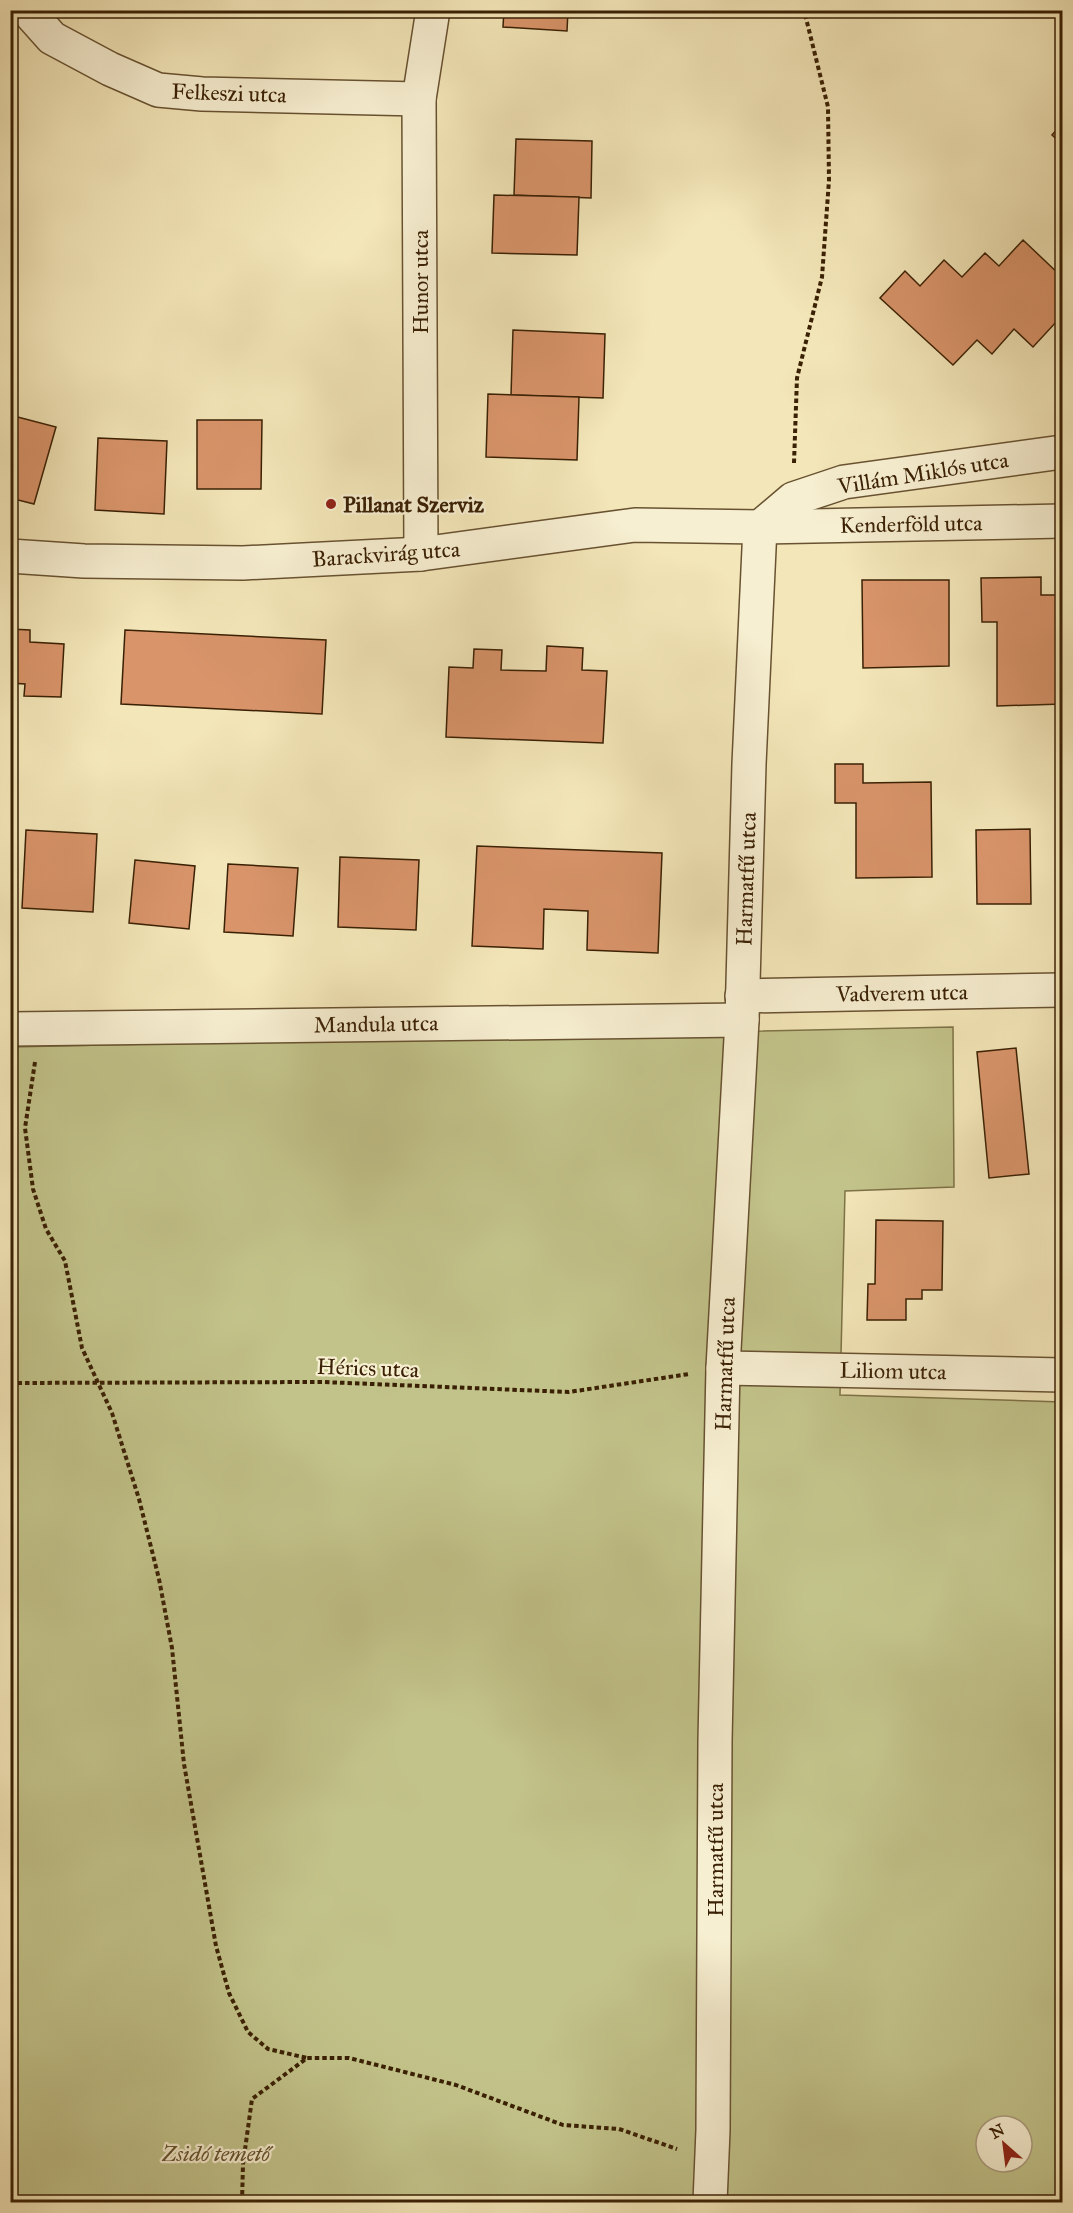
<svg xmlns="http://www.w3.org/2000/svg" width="1073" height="2213" font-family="'IM FELL Great Primer',serif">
<rect width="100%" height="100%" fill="#f3e6b8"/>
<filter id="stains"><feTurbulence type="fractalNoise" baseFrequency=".00333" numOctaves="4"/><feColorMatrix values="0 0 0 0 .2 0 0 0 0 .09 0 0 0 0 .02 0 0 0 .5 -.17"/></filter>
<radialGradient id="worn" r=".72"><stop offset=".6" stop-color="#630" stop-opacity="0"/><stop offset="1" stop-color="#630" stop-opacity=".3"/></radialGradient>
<path fill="#c2c38a" stroke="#7e7247" stroke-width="1.5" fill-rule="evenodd" d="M 953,1027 L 954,1187 L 845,1191 L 840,1395 L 1062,1402 L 1062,2202 L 11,2202 L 10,1047 ZM 986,2126 L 1022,2126 L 1022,2162 L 986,2162 Z"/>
<g fill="#d9946a" stroke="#3a2004" stroke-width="1.5">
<polygon points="504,10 568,10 567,31 503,27"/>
<polygon points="1062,124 1062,144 1052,135"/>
<polygon points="516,139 592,141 591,198 514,195"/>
<polygon points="494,195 579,197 577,255 492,253"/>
<polygon points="1023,240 1062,277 1062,326 1057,321 1033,347 1014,329 992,354 977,340 953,365 880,298 905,271 920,286 944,260 962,277 985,253 999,266"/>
<polygon points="513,330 605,334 603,398 511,395"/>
<polygon points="488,394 579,397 577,460 486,457"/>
<polygon points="10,415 56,427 34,504 10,498"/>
<polygon points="197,420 262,420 261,489 197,489"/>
<polygon points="98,438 167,441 164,514 95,510"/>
<polygon points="1041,577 1041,595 1062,595 1062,704 997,706 997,622 982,622 981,578"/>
<polygon points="862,580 949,580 949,666 863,668"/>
<polygon points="10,629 30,630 30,642 64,644 61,697 24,696 25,684 10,683"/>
<polygon points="125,630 326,640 322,714 121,704"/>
<polygon points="547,646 583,648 582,670 607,671 603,743 446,737 449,667 473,668 474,649 502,650 501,670 546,671"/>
<polygon points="835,764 863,764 863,783 931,782 932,877 856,878 856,803 835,803"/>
<polygon points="1030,829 1031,904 977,904 976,830"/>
<polygon points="26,830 97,834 93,912 22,908"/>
<polygon points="477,846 662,853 658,953 587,950 588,911 544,909 543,949 472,946"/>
<polygon points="340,857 419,860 416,930 338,927"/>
<polygon points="135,860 195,866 189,929 129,923"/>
<polygon points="228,864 298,868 293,936 224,932"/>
<polygon points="1016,1048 1029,1174 989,1178 977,1052"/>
<polygon points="876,1220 943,1221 942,1290 922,1290 922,1299 906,1299 906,1320 867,1320 868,1284 875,1284"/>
</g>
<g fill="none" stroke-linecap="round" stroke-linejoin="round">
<defs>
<g id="minor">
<polyline points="27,10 52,38 110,69 158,90 202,94 419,99"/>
<polyline points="760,527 793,499 844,482 1062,452"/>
<polyline points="421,554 419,99 433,10"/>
<polyline points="10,556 84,561 243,563 421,554 635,525 760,527 1062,521"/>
<polyline points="742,996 1062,990"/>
<polyline points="10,1029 742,1020"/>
<polyline points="723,1368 1062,1375"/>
<polyline points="710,2202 713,2130 715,1741 723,1368 742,1020 749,764 760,527"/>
</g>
</defs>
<use href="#minor" stroke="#685231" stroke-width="36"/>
<g stroke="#3a2004" stroke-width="4" stroke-dasharray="4.5 3" stroke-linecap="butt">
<polyline points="794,463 797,378 822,277 829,180 828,107 804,10"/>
<polyline points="35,1062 25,1128 33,1189 46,1229 65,1261 82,1348 112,1413 139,1499 159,1579 172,1648 184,1764 216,1946 229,1993 248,2032 268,2049 307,2058"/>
<polyline points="10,1383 323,1382 569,1392 689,1374"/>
<polyline points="242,2202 243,2164 252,2099 307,2058 349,2058 456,2085 563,2125 619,2129 677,2149"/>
</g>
<use href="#minor" stroke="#f7efd1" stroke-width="33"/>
</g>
<circle fill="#8f2418" stroke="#f7efd1" stroke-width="2" cx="331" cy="504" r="6"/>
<g text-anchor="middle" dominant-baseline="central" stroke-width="4.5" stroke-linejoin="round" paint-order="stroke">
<g font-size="22" fill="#3a2004" stroke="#f7efd1">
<text transform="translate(229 93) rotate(2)">Felkeszi utca</text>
<text transform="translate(420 282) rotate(-90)">Hunor utca</text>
<text transform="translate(923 473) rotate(-9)">Villám Miklós utca</text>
<text transform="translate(911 524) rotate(-1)">Kenderföld utca</text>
<text transform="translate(386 554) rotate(-4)">Barackvirág utca</text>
<text transform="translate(746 879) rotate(-88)">Harmatfű utca</text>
<text transform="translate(902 993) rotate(-1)">Vadverem utca</text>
<text transform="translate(376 1024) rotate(-1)">Mandula utca</text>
<text transform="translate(725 1364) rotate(-88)">Harmatfű utca</text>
<text transform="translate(368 1368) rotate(2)">Hérics utca</text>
<text transform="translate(893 1371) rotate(1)">Liliom utca</text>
<text transform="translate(715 1850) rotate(-90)">Harmatfű utca</text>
</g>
<g font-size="22" font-weight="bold" fill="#3a2004" stroke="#f7efd1" text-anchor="start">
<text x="343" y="504">Pillanat Szerviz</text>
</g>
<g font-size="22" font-style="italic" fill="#63512c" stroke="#f7efd1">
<text x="216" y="2153">Zsidó temető</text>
</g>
</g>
<rect width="1073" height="2213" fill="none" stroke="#f3e6b8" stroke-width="36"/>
<rect x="12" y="12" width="1049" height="2189" fill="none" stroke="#3a2004" stroke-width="3"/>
<rect x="18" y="18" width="1037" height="2177" fill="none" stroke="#3a2004" stroke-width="1.5"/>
<g transform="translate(1004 2144) rotate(332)"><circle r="28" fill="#f7efd1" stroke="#ab9c7f" stroke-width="1.5"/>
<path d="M0-4.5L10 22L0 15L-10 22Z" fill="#8f2418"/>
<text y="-9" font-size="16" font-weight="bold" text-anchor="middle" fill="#3a2004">N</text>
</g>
<rect width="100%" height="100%" filter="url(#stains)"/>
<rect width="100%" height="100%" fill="url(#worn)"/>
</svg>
